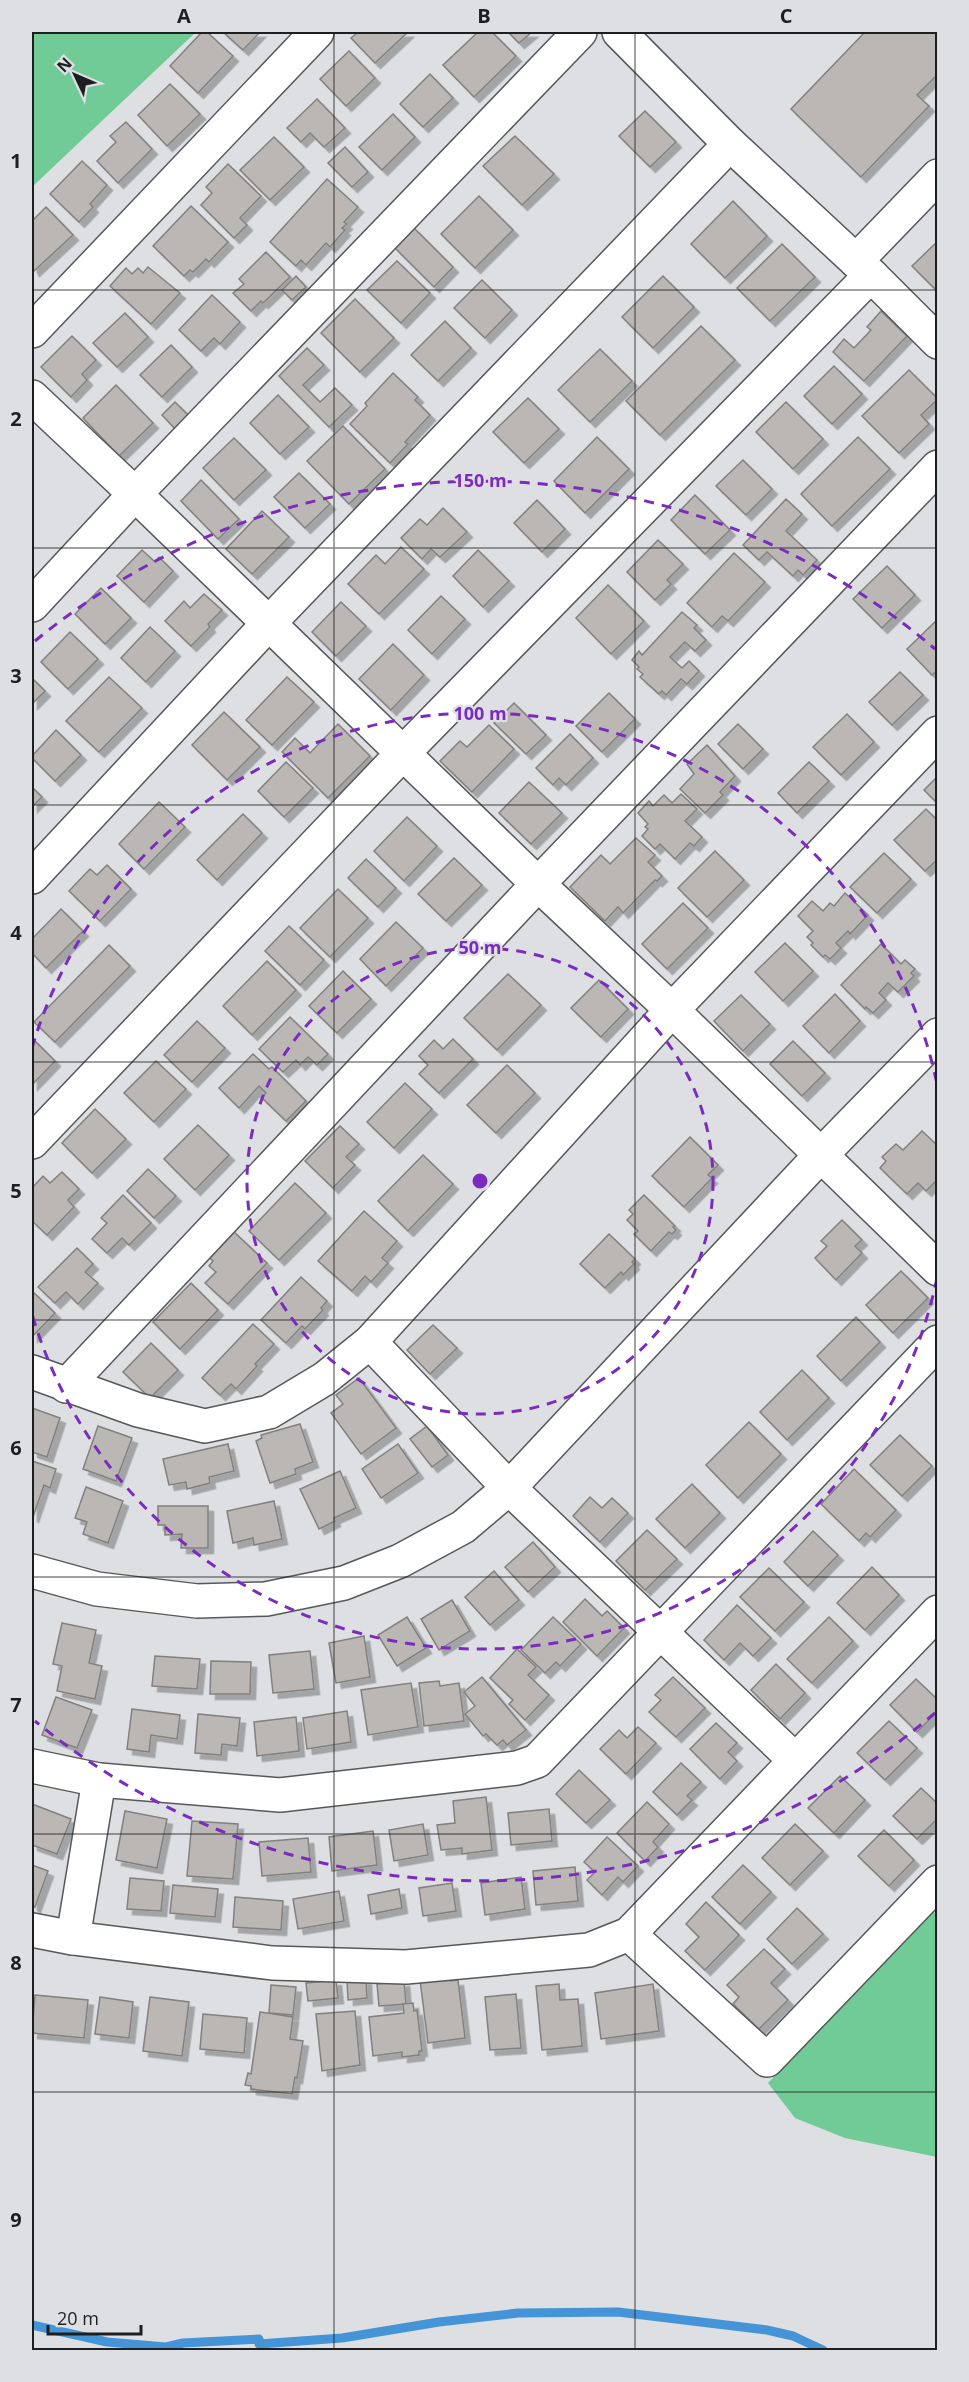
<svg xmlns="http://www.w3.org/2000/svg" width="969" height="2382" font-family="'Open Sans',sans-serif">
<defs>
<filter id="shadow"><feDropShadow dx="5.5" dy="5.5" stdDeviation="0" flood-color="#0004"/></filter>
</defs>
<rect width="100%" height="100%" fill="#dddfe2"/>
<g fill="#70cb97">
<polygon points="32,32 196,32 32,187"/>
<polygon points="933,1911 937,1915 937,2157 845,2138 795,2118 768,2083"/>
</g>
<g fill="none" stroke-linecap="round" stroke-linejoin="round">
<polyline stroke="#4694d8" stroke-width="9" points="32,2325 107,2342 166,2347 183,2343 259,2339 259,2344 342,2338 439,2322 518,2313 618,2312 767,2330 793,2336 823,2350"/>
</g>
<g fill="#bbb7b5" stroke="#83807e" stroke-width="1.5" filter="url(#shadow)">
<polygon points="202,32 207,32 233,56 198,93 170,66"/>
<polygon points="223,32 260,32 243,50"/>
<polygon points="358,32 408,32 375,63 351,38"/>
<polygon points="478,32 492,32 516,56 474,97 443,65"/>
<polygon points="508,32 532,32 519,43"/>
<polygon points="865,32 938,32 938,74 917,95 929,106 861,177 791,109"/>
<polygon points="349,51 375,78 346,106 320,79"/>
<polygon points="430,74 453,98 423,127 400,104"/>
<polygon points="170,84 200,114 167,146 138,115"/>
<polygon points="317,99 345,128 324,147 310,133 301,142 287,128"/>
<polygon points="645,111 676,142 650,167 619,136"/>
<polygon points="393,114 415,137 382,170 359,147"/>
<polygon points="126,122 152,149 118,183 97,161 116,142 110,136"/>
<polygon points="515,136 554,174 522,205 483,166"/>
<polygon points="274,137 304,167 270,200 240,170"/>
<polygon points="345,147 368,172 352,187 328,163"/>
<polygon points="82,161 107,185 90,204 93,207 79,222 50,194"/>
<polygon points="228,164 261,196 240,218 247,225 234,238 201,205 212,193 206,187"/>
<polygon points="327,179 358,207 344,222 347,224 342,228 345,230 330,247 326,243 306,265 301,260 296,266 270,242"/>
<polygon points="479,196 513,230 475,268 441,234"/>
<polygon points="733,201 767,236 725,278 691,244"/>
<polygon points="191,206 228,242 209,262 206,259 193,272 190,270 184,276 153,246"/>
<polygon points="46,207 73,235 34,271 32,267 32,221"/>
<polygon points="414,228 453,267 434,287 395,248"/>
<polygon points="938,241 938,292 912,266"/>
<polygon points="782,244 815,277 770,321 737,288"/>
<polygon points="266,252 290,277 263,303 261,301 251,311 233,293 244,284 239,279"/>
<polygon points="397,261 430,293 401,323 367,290"/>
<polygon points="148,267 180,293 151,324 110,286 126,268 132,274 138,268 143,273"/>
<polygon points="296,276 306,287 292,300 282,290"/>
<polygon points="663,276 694,307 653,348 622,317"/>
<polygon points="482,280 512,310 485,338 454,308"/>
<polygon points="212,295 240,322 220,344 214,338 201,351 179,330"/>
<polygon points="355,299 394,338 360,372 321,333"/>
<polygon points="881,311 907,336 864,381 833,352 844,339 854,348 871,330 867,327"/>
<polygon points="125,313 148,337 117,367 93,343"/>
<polygon points="445,321 471,348 438,381 411,355"/>
<polygon points="701,326 735,360 660,435 626,401"/>
<polygon points="72,336 96,360 82,374 87,380 71,397 41,367"/>
<polygon points="171,345 192,367 162,397 140,375"/>
<polygon points="307,348 324,365 303,385 320,402 335,388 352,405 329,427 279,376"/>
<polygon points="600,349 632,381 590,422 558,390"/>
<polygon points="834,366 862,394 832,424 804,396"/>
<polygon points="909,370 938,399 921,415 929,424 899,453 862,416"/>
<polygon points="393,373 418,397 415,400 430,415 405,442 408,444 390,463 350,424 367,406 365,403"/>
<polygon points="116,385 153,423 119,456 83,418"/>
<polygon points="278,395 309,427 280,454 250,423"/>
<polygon points="528,398 559,429 524,463 493,432"/>
<polygon points="175,402 192,419 178,432 162,415"/>
<polygon points="786,402 823,439 793,469 756,432"/>
<polygon points="343,426 385,469 349,504 307,461"/>
<polygon points="597,437 629,469 585,513 554,481"/>
<polygon points="858,437 890,469 832,526 801,494"/>
<polygon points="234,438 266,470 234,500 203,468"/>
<polygon points="743,460 772,489 746,515 716,486"/>
<polygon points="299,473 330,504 305,528 274,497"/>
<polygon points="201,480 239,519 218,539 181,501"/>
<polygon points="695,495 730,530 705,554 671,520"/>
<polygon points="786,499 802,514 786,531 817,560 803,575 798,570 793,576 767,552 759,560 743,545"/>
<polygon points="537,500 565,529 542,552 514,523"/>
<polygon points="443,508 467,532 440,557 431,549 422,559 401,538 420,519 427,525"/>
<polygon points="262,511 289,537 252,574 226,549"/>
<polygon points="658,540 683,564 667,580 671,584 655,600 627,572"/>
<polygon points="401,547 424,569 379,614 348,584 376,555 385,564"/>
<polygon points="142,550 155,562 159,557 173,571 144,602 117,576"/>
<polygon points="478,550 509,581 483,607 453,576"/>
<polygon points="734,553 765,582 728,621 722,616 712,627 687,603"/>
<polygon points="887,566 915,595 882,628 853,599"/>
<polygon points="608,585 644,621 611,654 576,618"/>
<polygon points="101,588 131,618 105,644 75,614"/>
<polygon points="204,594 222,610 208,624 210,627 191,646 165,621 184,601 190,608"/>
<polygon points="441,596 465,619 432,654 408,630"/>
<polygon points="341,602 366,626 336,656 312,632"/>
<polygon points="682,612 697,625 694,628 706,640 695,651 685,642 670,657 682,668 689,661 699,671 687,684 681,679 666,695 662,691 659,694 640,677 643,674 637,669 639,667 632,660 639,651 642,655"/>
<polygon points="938,619 938,670 932,675 907,649"/>
<polygon points="150,627 175,651 146,682 121,658"/>
<polygon points="70,632 98,659 68,689 41,662"/>
<polygon points="393,644 424,675 391,710 359,679"/>
<polygon points="900,672 923,695 892,725 869,702"/>
<polygon points="109,677 142,708 99,752 66,721"/>
<polygon points="287,677 314,702 272,745 246,720"/>
<polygon points="32,678 45,691 32,704"/>
<polygon points="609,693 635,719 602,752 576,726"/>
<polygon points="514,703 546,735 526,754 494,723"/>
<polygon points="224,712 260,747 227,780 192,745"/>
<polygon points="847,714 874,742 841,775 813,747"/>
<polygon points="338,724 370,756 328,798 282,752 295,738 310,753"/>
<polygon points="738,724 763,749 743,769 718,744"/>
<polygon points="489,725 514,749 472,792 440,761 460,741 467,747"/>
<polygon points="56,730 81,755 55,781 32,758 32,756"/>
<polygon points="570,734 593,758 566,785 559,778 553,785 536,768"/>
<polygon points="707,745 735,776 720,792 723,795 705,813 680,789 694,774 687,764"/>
<polygon points="286,762 313,788 284,817 258,791"/>
<polygon points="809,762 829,781 797,813 778,793"/>
<polygon points="938,776 938,804 924,790"/>
<polygon points="529,782 562,813 531,844 499,813"/>
<polygon points="32,787 42,797 32,807"/>
<polygon points="681,794 697,809 685,821 702,837 694,846 690,843 675,859 660,844 655,849 642,836 648,829 645,827 648,824 638,813 649,801 653,806 664,795 672,803"/>
<polygon points="159,802 185,827 144,869 119,844"/>
<polygon points="926,809 938,821 938,859 925,871 894,840"/>
<polygon points="243,814 262,833 217,880 197,860"/>
<polygon points="407,817 437,846 404,881 374,851"/>
<polygon points="636,838 655,855 648,862 662,876 657,881 655,880 623,913 618,907 605,921 570,887 601,855 610,864"/>
<polygon points="715,851 744,880 707,917 678,888"/>
<polygon points="884,853 911,879 877,913 850,887"/>
<polygon points="454,858 482,885 446,921 418,894"/>
<polygon points="366,859 396,888 378,907 348,878"/>
<polygon points="107,865 131,889 100,921 69,891 90,869 97,875"/>
<polygon points="338,889 368,918 330,957 300,928"/>
<polygon points="845,893 868,915 850,934 848,931 836,943 841,948 830,959 825,955 823,957 811,945 813,943 807,937 813,931 798,916 812,901 823,911 830,903 834,906"/>
<polygon points="683,903 708,928 667,969 642,944"/>
<polygon points="61,909 83,931 46,968 32,953 32,939"/>
<polygon points="396,922 423,948 386,986 360,959"/>
<polygon points="289,926 324,960 300,985 265,951"/>
<polygon points="785,943 813,971 783,1001 755,972"/>
<polygon points="881,944 901,964 905,960 915,969 911,973 914,976 898,992 888,983 879,993 886,1000 873,1013 866,1007 865,1009 841,985"/>
<polygon points="109,945 130,966 55,1042 34,1022"/>
<polygon points="267,961 296,990 252,1035 223,1006"/>
<polygon points="343,971 371,999 337,1033 309,1006"/>
<polygon points="508,974 541,1005 497,1050 464,1018"/>
<polygon points="599,980 628,1009 601,1037 571,1008"/>
<polygon points="835,994 860,1021 829,1053 803,1026"/>
<polygon points="741,995 770,1024 743,1051 714,1021"/>
<polygon points="290,1017 328,1054 317,1065 308,1057 300,1065 296,1060 283,1072 259,1049"/>
<polygon points="197,1021 225,1048 192,1082 164,1055"/>
<polygon points="32,1038 55,1061 32,1085"/>
<polygon points="453,1039 473,1059 439,1093 419,1074 428,1065 419,1056 434,1040 443,1049"/>
<polygon points="793,1041 825,1073 802,1096 770,1064"/>
<polygon points="253,1054 269,1069 272,1067 306,1101 286,1121 261,1097 266,1093 259,1086 239,1108 219,1088"/>
<polygon points="156,1061 186,1089 154,1122 124,1093"/>
<polygon points="507,1065 535,1093 496,1133 467,1105"/>
<polygon points="405,1083 432,1109 394,1148 367,1122"/>
<polygon points="95,1109 126,1139 92,1173 62,1143"/>
<polygon points="198,1125 229,1155 195,1190 164,1159"/>
<polygon points="340,1126 359,1144 346,1157 355,1165 333,1188 305,1161"/>
<polygon points="922,1131 938,1146 938,1179 926,1191 918,1183 907,1194 880,1168 886,1161 882,1157 896,1144 903,1150"/>
<polygon points="690,1137 718,1165 708,1175 712,1178 684,1207 652,1176"/>
<polygon points="423,1155 453,1184 408,1231 378,1201"/>
<polygon points="148,1169 176,1196 154,1218 127,1191"/>
<polygon points="62,1172 79,1189 68,1200 74,1207 47,1235 32,1221 32,1188 43,1176 50,1183"/>
<polygon points="295,1183 326,1213 279,1260 249,1231"/>
<polygon points="123,1195 151,1223 129,1245 122,1238 107,1253 92,1239 107,1223 101,1218"/>
<polygon points="644,1195 675,1226 673,1227 676,1230 672,1234 669,1232 651,1251 634,1234 638,1231 627,1220 633,1214 629,1210"/>
<polygon points="364,1211 397,1241 382,1258 388,1263 371,1282 365,1276 352,1291 318,1261"/>
<polygon points="842,1220 862,1240 855,1246 862,1253 836,1280 815,1258 827,1246 821,1241"/>
<polygon points="233,1231 267,1263 228,1304 205,1283 216,1272 209,1266 213,1261 209,1257"/>
<polygon points="609,1234 635,1259 632,1262 634,1264 623,1275 621,1272 605,1288 580,1264"/>
<polygon points="77,1248 93,1264 85,1272 98,1283 78,1304 66,1292 55,1303 38,1287"/>
<polygon points="901,1271 928,1298 893,1333 866,1305"/>
<polygon points="301,1277 327,1301 321,1308 323,1310 305,1329 302,1326 286,1343 261,1320"/>
<polygon points="191,1283 218,1310 180,1349 153,1322"/>
<polygon points="32,1291 55,1313 32,1337"/>
<polygon points="856,1317 880,1342 841,1381 817,1356"/>
<polygon points="253,1324 274,1344 255,1364 257,1366 236,1389 231,1384 220,1395 202,1378"/>
<polygon points="433,1325 457,1348 430,1374 407,1350"/>
<polygon points="151,1343 178,1370 150,1398 123,1372"/>
<polygon points="802,1370 829,1398 787,1440 760,1412"/>
<polygon points="359,1378 396,1428 361,1454 331,1413 343,1404 336,1395"/>
<polygon points="32,1408 60,1418 47,1457 32,1452"/>
<polygon points="749,1422 781,1454 738,1498 706,1465"/>
<polygon points="300,1424 313,1462 295,1469 296,1474 270,1483 256,1441 262,1438 261,1435"/>
<polygon points="98,1426 132,1438 116,1481 83,1469"/>
<polygon points="427,1426 448,1455 432,1467 410,1439"/>
<polygon points="900,1435 932,1466 902,1496 870,1465"/>
<polygon points="228,1444 234,1471 209,1477 210,1483 187,1489 186,1482 169,1485 163,1459"/>
<polygon points="398,1444 418,1473 381,1498 362,1469"/>
<polygon points="32,1461 56,1469 50,1488 44,1485 33,1517 32,1516"/>
<polygon points="854,1469 896,1510 870,1537 866,1533 859,1541 821,1504"/>
<polygon points="340,1471 356,1508 334,1518 335,1521 319,1529 300,1489"/>
<polygon points="692,1484 720,1513 685,1548 656,1519"/>
<polygon points="86,1487 123,1501 108,1543 83,1534 87,1522 75,1518"/>
<polygon points="590,1497 602,1508 612,1498 628,1513 600,1542 573,1516"/>
<polygon points="274,1501 282,1539 254,1545 253,1538 233,1543 227,1511"/>
<polygon points="158,1506 208,1506 208,1548 181,1548 182,1534 165,1535 165,1525 158,1525"/>
<polygon points="647,1530 677,1559 645,1590 616,1561"/>
<polygon points="813,1531 838,1555 808,1586 784,1562"/>
<polygon points="533,1542 555,1567 528,1592 505,1567"/>
<polygon points="872,1567 899,1595 865,1630 837,1603"/>
<polygon points="769,1568 804,1602 775,1631 740,1597"/>
<polygon points="494,1571 519,1600 490,1625 465,1597"/>
<polygon points="585,1599 602,1616 607,1611 624,1628 597,1656 563,1622"/>
<polygon points="452,1600 470,1631 439,1650 421,1619"/>
<polygon points="737,1605 771,1638 753,1656 740,1643 724,1660 704,1640"/>
<polygon points="407,1617 426,1648 397,1666 378,1635"/>
<polygon points="553,1617 581,1644 560,1666 556,1662 545,1673 521,1650"/>
<polygon points="829,1617 853,1641 812,1683 787,1659"/>
<polygon points="62,1623 96,1630 89,1663 102,1666 95,1699 57,1691 62,1666 53,1664"/>
<polygon points="364,1636 370,1677 336,1683 329,1643"/>
<polygon points="517,1649 536,1667 528,1675 549,1695 525,1720 509,1704 513,1700 490,1678"/>
<polygon points="310,1651 314,1689 273,1693 269,1655"/>
<polygon points="155,1656 200,1659 197,1689 152,1686"/>
<polygon points="211,1661 251,1662 250,1694 210,1694"/>
<polygon points="776,1664 805,1693 780,1719 751,1690"/>
<polygon points="482,1677 526,1730 507,1745 503,1740 497,1745 486,1734 483,1736 465,1714 475,1706 464,1692"/>
<polygon points="673,1677 705,1708 676,1737 649,1712 661,1700 655,1695"/>
<polygon points="916,1679 938,1700 938,1711 917,1732 890,1705"/>
<polygon points="439,1681 440,1686 459,1683 464,1721 424,1726 419,1683"/>
<polygon points="411,1683 418,1727 368,1735 361,1690"/>
<polygon points="56,1697 92,1710 77,1748 42,1735"/>
<polygon points="132,1709 180,1715 177,1739 151,1735 149,1752 127,1749"/>
<polygon points="347,1711 351,1742 307,1749 303,1718"/>
<polygon points="198,1714 240,1718 237,1746 222,1744 221,1755 195,1753"/>
<polygon points="296,1717 299,1751 257,1756 254,1722"/>
<polygon points="889,1721 917,1748 885,1780 857,1753"/>
<polygon points="716,1723 737,1743 728,1752 737,1761 720,1779 690,1749"/>
<polygon points="638,1727 656,1743 626,1774 600,1749 619,1730 627,1738"/>
<polygon points="681,1763 701,1782 687,1796 692,1800 677,1815 653,1792"/>
<polygon points="579,1770 610,1800 586,1823 556,1794"/>
<polygon points="840,1776 865,1800 834,1833 808,1808"/>
<polygon points="921,1788 938,1804 938,1818 917,1839 893,1816"/>
<polygon points="486,1797 492,1850 462,1854 462,1848 441,1850 437,1825 455,1823 453,1801"/>
<polygon points="647,1802 669,1824 653,1842 658,1847 645,1861 617,1833"/>
<polygon points="32,1804 71,1819 57,1854 32,1845"/>
<polygon points="549,1809 552,1841 511,1845 508,1813"/>
<polygon points="125,1811 167,1819 157,1868 116,1860"/>
<polygon points="192,1821 238,1824 233,1879 187,1876"/>
<polygon points="423,1824 428,1855 394,1861 389,1830"/>
<polygon points="795,1824 823,1851 790,1885 762,1858"/>
<polygon points="884,1830 914,1860 889,1886 858,1856"/>
<polygon points="373,1831 377,1865 332,1871 329,1837"/>
<polygon points="607,1837 638,1866 623,1882 618,1877 602,1895 587,1880 595,1872 584,1862"/>
<polygon points="308,1838 311,1872 262,1876 259,1842"/>
<polygon points="32,1865 48,1871 35,1907 32,1905"/>
<polygon points="743,1865 771,1892 740,1924 712,1897"/>
<polygon points="575,1867 578,1901 536,1905 533,1871"/>
<polygon points="521,1877 525,1909 485,1915 481,1883"/>
<polygon points="130,1878 164,1881 161,1911 127,1909"/>
<polygon points="452,1883 456,1911 423,1916 419,1888"/>
<polygon points="173,1885 218,1889 215,1917 170,1913"/>
<polygon points="399,1889 402,1908 371,1914 368,1895"/>
<polygon points="339,1891 344,1921 298,1929 293,1899"/>
<polygon points="235,1897 283,1901 281,1930 233,1927"/>
<polygon points="706,1902 739,1935 705,1970 685,1951 699,1937 686,1924"/>
<polygon points="797,1908 823,1934 792,1964 767,1939"/>
<polygon points="764,1949 785,1969 771,1983 788,2000 759,2029 733,2004 739,1997 727,1985"/>
<polygon points="449,1977 450,1981 458,1980 465,2038 428,2043 420,1980"/>
<polygon points="366,1979 367,1998 348,2000 347,1980"/>
<polygon points="336,1980 338,1998 308,2001 306,1983"/>
<polygon points="404,1981 406,2004 379,2006 377,1984"/>
<polygon points="559,1984 560,2000 578,1999 582,2046 542,2050 536,1986"/>
<polygon points="653,1984 659,2031 601,2039 595,1993"/>
<polygon points="271,1985 296,1987 293,2015 269,2013"/>
<polygon points="516,1994 521,2048 490,2050 485,1997"/>
<polygon points="35,1995 88,2000 84,2038 32,2033"/>
<polygon points="100,1997 133,2002 129,2038 95,2034"/>
<polygon points="150,1997 189,2002 182,2056 143,2051"/>
<polygon points="413,2003 414,2011 417,2010 422,2051 419,2051 419,2055 402,2057 402,2052 373,2056 369,2017 404,2013 403,2004"/>
<polygon points="355,2011 360,2065 322,2071 316,2014"/>
<polygon points="260,2012 293,2017 290,2039 303,2041 297,2078 295,2077 292,2094 251,2089 251,2086 245,2085 248,2073 251,2074"/>
<polygon points="203,2014 247,2018 244,2053 200,2049"/>
</g>
<g fill="none" stroke-linecap="round" stroke-linejoin="round">
<defs>
<g id="minor">
<polyline points="619,32 730,144 871,275 938,342"/>
<polyline points="856,261 938,176"/>
<polyline points="32,331 317,32"/>
<polyline points="32,397 135,494 538,884 672,1010 938,1269"/>
<polyline points="32,605 135,494 580,32"/>
<polyline points="32,877 268,624 730,144"/>
<polyline points="32,1142 403,753 871,275"/>
<polyline points="370,1342 509,1488 795,1760"/>
<polyline points="32,1372 138,1410 205,1426 269,1412 324,1379 370,1342 672,1010 938,733"/>
<polyline points="66,1386 538,884 938,467"/>
<polyline points="32,1571 97,1589 197,1601 266,1599 344,1583 400,1561 463,1527 509,1488 820,1156 938,1035"/>
<polyline points="32,1766 99,1780 280,1795 517,1768 537,1761 938,1342"/>
<polyline points="32,1930 73,1938 272,1963 406,1967 589,1950 629,1934 938,1612"/>
<polyline points="629,1934 767,2060 938,1882"/>
<polyline points="73,1938 99,1780"/>
</g>
</defs>
<use href="#minor" stroke="#56585b" stroke-width="36"/>
<use href="#minor" stroke="#fff" stroke-width="33"/>
</g>
<path fill="none" stroke="#1d1e1f" stroke-width="1.5" stroke-opacity="0.55" d="M 334,32 L 334,2350M 635,32 L 635,2350M 32,290 L 938,290M 32,548 L 938,548M 32,805 L 938,805M 32,1062 L 938,1062M 32,1320 L 938,1320M 32,1577 L 938,1577M 32,1834 L 938,1834M 32,2092 L 938,2092"/>
<g fill="none" stroke="#7b2cbf" stroke-width="3" stroke-dasharray="10 8">
<circle cx="480" cy="1181" r="233"/>
<path d="M937 1278A467 467 0 0 1 32 1314M32 1048A467 467 0 0 1 937 1084"/>
<path d="M935 1713A700 700 0 0 1 35 1721M35 641A700 700 0 0 1 935 649"/>
</g>
<circle cx="480" cy="1181" r="9" fill="#7b2cbf" stroke="#dddfe2" stroke-width="3"/>
<g font-size="18" text-anchor="middle" font-weight="bold" fill="#7b2cbf" stroke="#dddfe2" stroke-width="4.5" stroke-linejoin="round" paint-order="stroke">
<text x="480" y="487">150 m</text>
<text x="480" y="720">100 m</text>
<text x="480" y="954">50 m</text>
</g>
<rect width="969" height="2382" fill="none" stroke="#dddfe2" stroke-width="66"/>
<g transform="translate(75 75) rotate(314)" stroke="#dddfe2" stroke-width="4.5" paint-order="stroke">
<path d="M0-4.5L10 22L0 15L-10 22Z" fill="#1d1e1f"/>
<text y="-9" font-size="16" font-weight="bold" text-anchor="middle" fill="#1d1e1f">N</text>
</g>
<path d="M48 2325v9h93v-9" fill="none" stroke="#1d1e1f" stroke-width="3"/>
<text x="57" y="2325" font-size="18" fill="#1d1e1f" stroke="#dddfe2" stroke-width="4.5" paint-order="stroke">20 m</text>
<rect x="33" y="33" width="903" height="2316" fill="none" stroke="#1d1e1f" stroke-width="2"/>
<g font-size="20" text-anchor="middle" font-weight="bold" fill="#1d1e1f">
<text x="184" y="23">A</text>
<text x="484" y="23">B</text>
<text x="786" y="23">C</text>
<text x="16" y="168">1</text>
<text x="16" y="426">2</text>
<text x="16" y="683">3</text>
<text x="16" y="940">4</text>
<text x="16" y="1198">5</text>
<text x="16" y="1455">6</text>
<text x="16" y="1712">7</text>
<text x="16" y="1970">8</text>
<text x="16" y="2227">9</text>
</g>
</svg>
